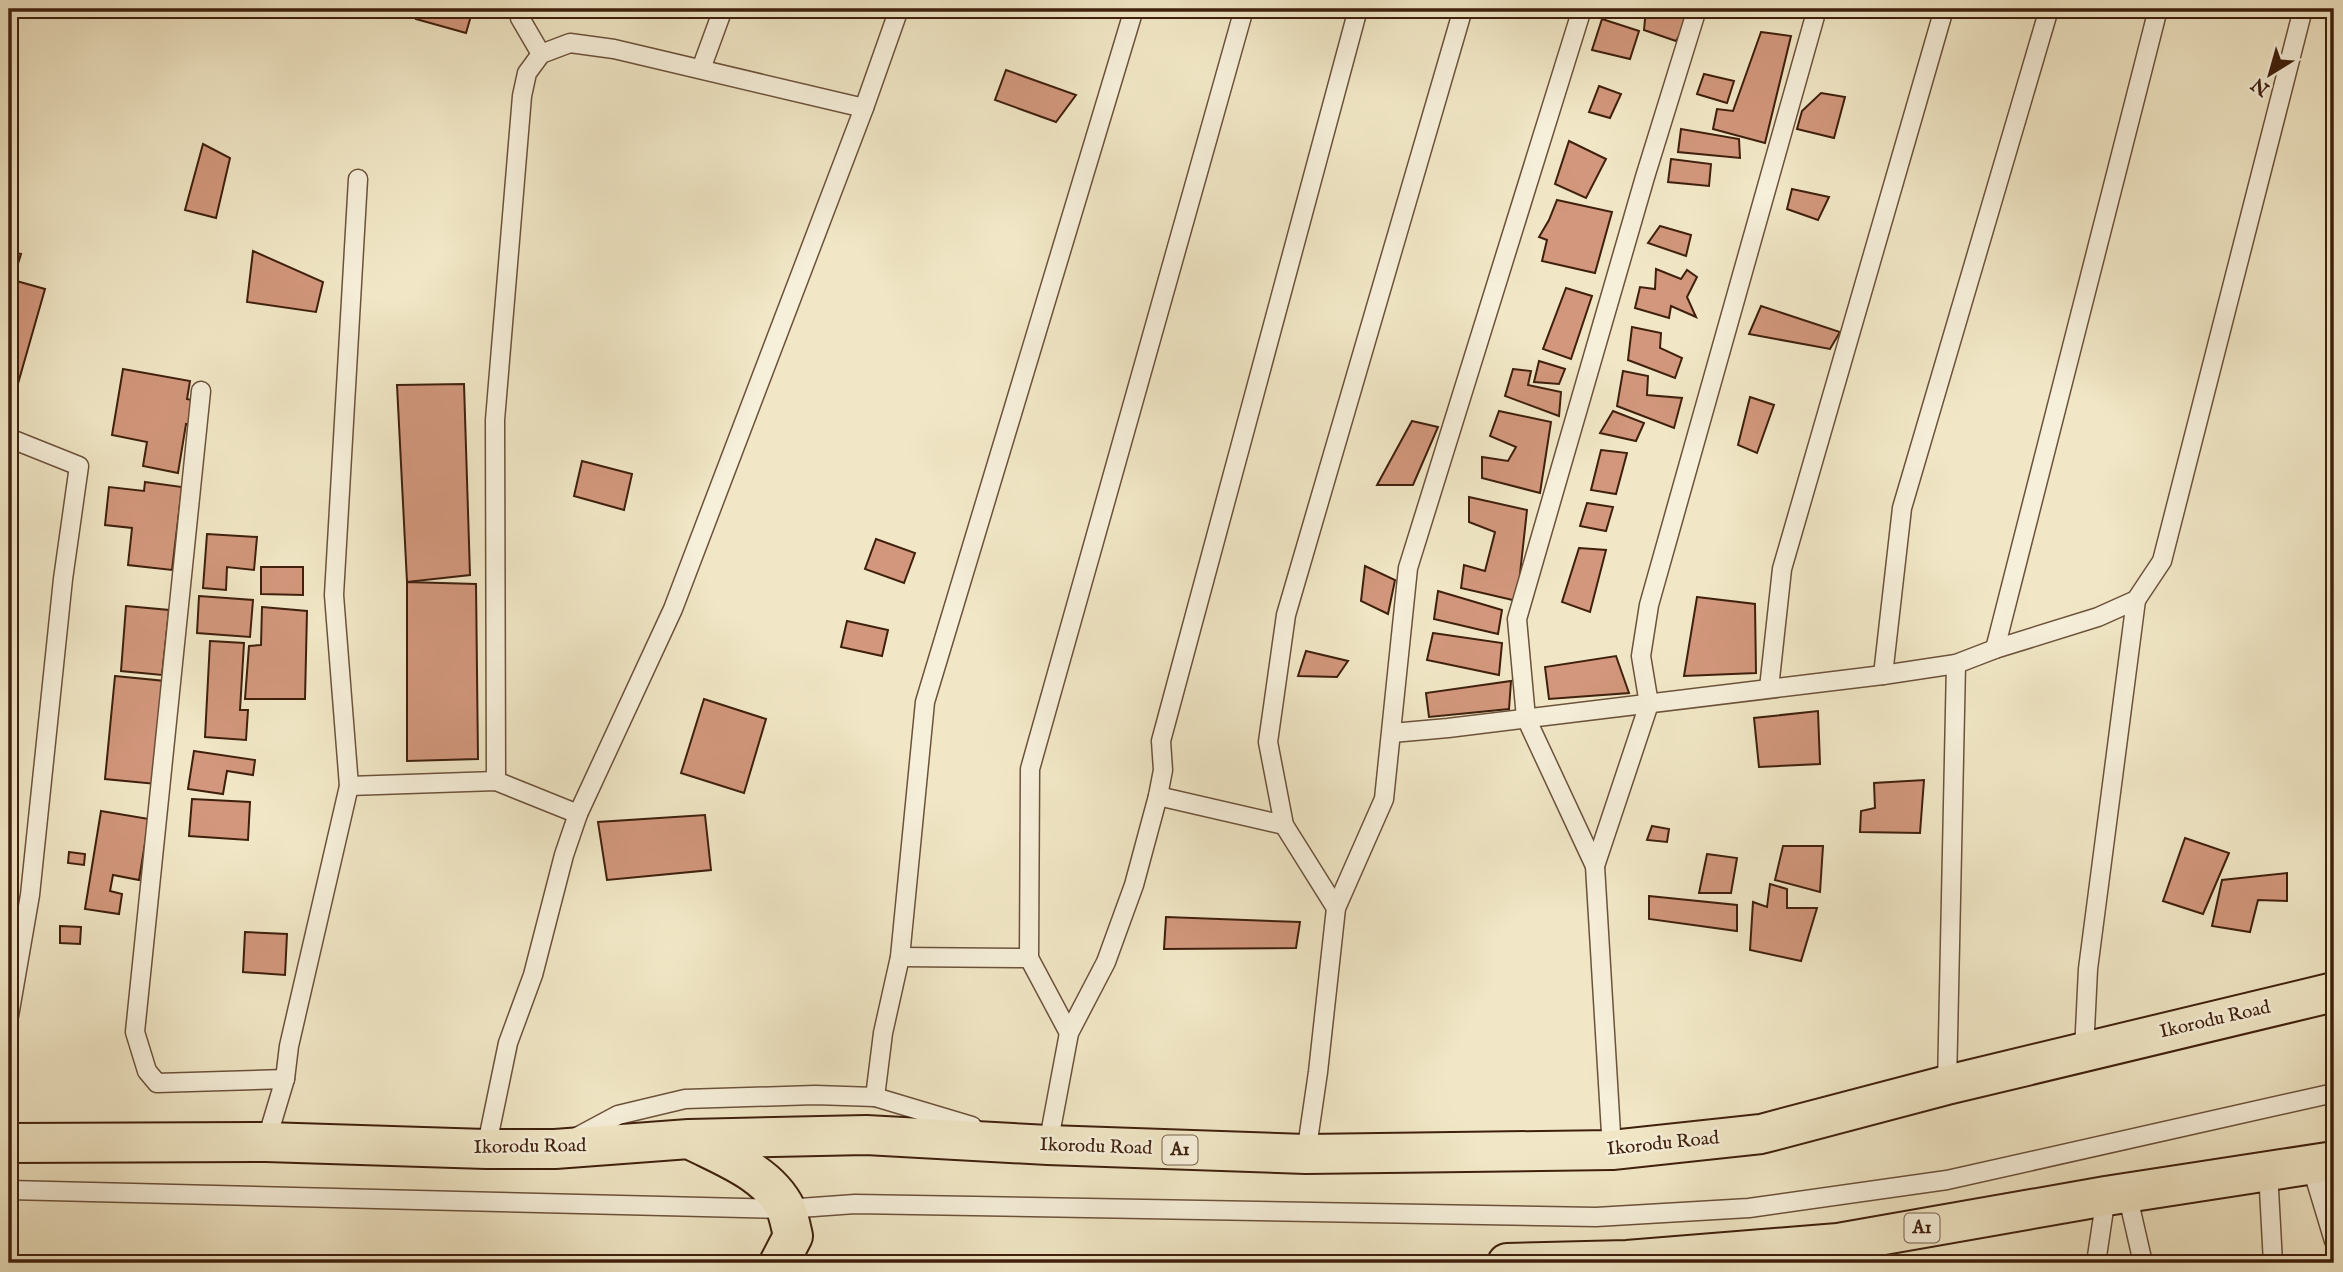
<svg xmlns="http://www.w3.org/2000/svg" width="2343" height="1272" font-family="'IM FELL English',serif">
<rect width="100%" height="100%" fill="#f1e7c6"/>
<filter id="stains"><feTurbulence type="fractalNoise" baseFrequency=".00286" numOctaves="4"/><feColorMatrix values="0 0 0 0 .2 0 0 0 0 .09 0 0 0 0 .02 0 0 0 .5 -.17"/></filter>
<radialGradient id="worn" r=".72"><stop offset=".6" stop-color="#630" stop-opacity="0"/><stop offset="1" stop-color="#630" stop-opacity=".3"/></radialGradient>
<g fill="#d2977c" stroke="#3f200d" stroke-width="2">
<polygon points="419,9 473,9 466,33 416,19"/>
<polygon points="1646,9 1692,15 1676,41 1644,30"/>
<polygon points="1602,19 1639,31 1630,59 1592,50"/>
<polygon points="1761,32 1791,36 1765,143 1713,129 1717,109 1733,111"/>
<polygon points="1006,70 1076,95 1056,122 995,100"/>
<polygon points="1704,74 1734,81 1727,103 1697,94"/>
<polygon points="1599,86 1621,94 1610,118 1589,112"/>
<polygon points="1821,93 1845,97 1834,138 1797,129 1802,111"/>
<polygon points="1681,129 1739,139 1740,158 1678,152"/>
<polygon points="1569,141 1606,159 1586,198 1555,184"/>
<polygon points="203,144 230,158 216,218 185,210"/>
<polygon points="1671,159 1711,164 1709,186 1668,182"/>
<polygon points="1792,189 1829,197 1818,220 1787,209"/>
<polygon points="1557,200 1612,212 1595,273 1542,261 1547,240 1539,237 1549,220"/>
<polygon points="1660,226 1691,235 1686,256 1648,243"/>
<polygon points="9,251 21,254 13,280 45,289 9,415"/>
<polygon points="253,251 323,282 316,312 247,302"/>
<polygon points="1656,269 1681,279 1687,270 1697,277 1687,297 1696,317 1671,306 1669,318 1635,308 1640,287 1655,289"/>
<polygon points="1566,288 1592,296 1571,359 1543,349"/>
<polygon points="1761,306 1840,332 1830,349 1749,334"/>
<polygon points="1632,327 1661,333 1660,348 1682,358 1675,378 1628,360"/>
<polygon points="1539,361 1565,369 1559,384 1534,382"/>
<polygon points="123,369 190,381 187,399 196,401 191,425 186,424 178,473 143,466 147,442 112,435"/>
<polygon points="1513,369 1531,371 1528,385 1561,392 1559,416 1505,396"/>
<polygon points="1623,371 1648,376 1647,395 1682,398 1674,428 1617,406"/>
<polygon points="464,384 470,575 407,582 397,385"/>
<polygon points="1750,397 1774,405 1757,453 1738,445"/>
<polygon points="1499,411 1551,422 1540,493 1482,478 1482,457 1508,461 1516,447 1490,436"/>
<polygon points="1613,411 1644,423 1636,441 1600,433"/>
<polygon points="1412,421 1438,427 1413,485 1377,485"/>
<polygon points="1601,450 1627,453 1616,494 1591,490"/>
<polygon points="582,461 632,474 624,510 574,496"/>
<polygon points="145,482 182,487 172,570 128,565 132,528 105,525 109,487 144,491"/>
<polygon points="1469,497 1527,510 1517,601 1461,588 1464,565 1485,571 1495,532 1469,522"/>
<polygon points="1587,503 1613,507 1606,531 1580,526"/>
<polygon points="207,534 257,537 254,570 227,567 226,590 203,588"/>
<polygon points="876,539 915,553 904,583 865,569"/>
<polygon points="1579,548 1606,550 1590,612 1562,602"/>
<polygon points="1365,566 1395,580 1388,614 1361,601"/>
<polygon points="261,567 303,567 303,595 261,594"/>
<polygon points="407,582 476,584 478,759 407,761"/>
<polygon points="1438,591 1502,610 1498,634 1434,619"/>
<polygon points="199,596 253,600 250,637 197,633"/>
<polygon points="1697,597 1755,604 1756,673 1684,676"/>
<polygon points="126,606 169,610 162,675 121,671"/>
<polygon points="262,607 307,611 305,699 245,699 249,646 261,645"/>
<polygon points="847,621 888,630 882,656 841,647"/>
<polygon points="1433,633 1502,643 1499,675 1427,660"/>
<polygon points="210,641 244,643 240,710 248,710 246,740 205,737"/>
<polygon points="1306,651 1348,661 1337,677 1298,676"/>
<polygon points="1616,656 1629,693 1549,699 1545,667"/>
<polygon points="115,676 165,681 156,784 105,779"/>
<polygon points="1511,681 1509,709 1429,717 1426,693"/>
<polygon points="704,699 766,719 744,793 681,773"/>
<polygon points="1818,711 1820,764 1759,767 1754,718"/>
<polygon points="194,751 255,760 253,775 227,771 223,794 188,789"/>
<polygon points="1924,780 1920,833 1860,832 1861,811 1875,808 1874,783"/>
<polygon points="192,799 250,802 248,840 189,836"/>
<polygon points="101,811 149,819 139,880 113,875 110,891 122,894 119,914 85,909"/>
<polygon points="705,815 711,870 607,880 598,822"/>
<polygon points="1652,826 1669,829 1667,842 1647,840"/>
<polygon points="2185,838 2229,853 2203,914 2163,901"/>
<polygon points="1783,846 1823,846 1820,892 1775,880"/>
<polygon points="69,852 85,854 84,865 68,863"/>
<polygon points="1707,854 1737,858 1731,893 1699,893"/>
<polygon points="2287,873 2287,901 2258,900 2250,932 2212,926 2222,880"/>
<polygon points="1770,884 1787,889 1787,908 1817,908 1801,961 1750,950 1753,902 1767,907"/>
<polygon points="1649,896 1737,905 1737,931 1649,919"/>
<polygon points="1166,917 1300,922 1296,948 1164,949"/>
<polygon points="60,926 81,927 80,944 60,943"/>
<polygon points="245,932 287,934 285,975 243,972"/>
</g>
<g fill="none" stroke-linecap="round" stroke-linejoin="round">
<defs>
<g id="service">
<polyline points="518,9 520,18 541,54"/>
<polyline points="701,69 723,9"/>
<polyline points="201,391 135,1032 147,1071 157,1083 285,1079"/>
<polyline points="9,438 79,466 63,579 30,895 9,1016"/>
<polyline points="1995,649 2158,9"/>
<polyline points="1883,675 1902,508 2049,9"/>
<polyline points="1769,688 1782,569 1944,9"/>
<polyline points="1392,733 1448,728 1883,675 1956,664 1995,649 2098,617 2136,600 2162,561 2303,9"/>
<polyline points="496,781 495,420 522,96 527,73 541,54 570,43 614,49 864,108"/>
<polyline points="349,786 496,781 578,814"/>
<polyline points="1158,796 1284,825"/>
<polyline points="1595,866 1649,704 1641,656 1649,605 1817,9"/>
<polyline points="1336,908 1284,825 1268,742 1286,615 1463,9"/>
<polyline points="900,957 1029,958"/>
<polyline points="1069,1033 1029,958 1030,769 1244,9"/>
<polyline points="2084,1051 2088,969 2136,600"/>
<polyline points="1947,1085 1956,664"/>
<polyline points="875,1097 883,1033 900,957 925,702 1134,9"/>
<polyline points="575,1138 618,1115 685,1099 815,1095 875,1097 972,1126"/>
<polyline points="266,1142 285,1079 289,1046 349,786 334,595 358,179"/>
<polyline points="1044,1144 1048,1145 1069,1033 1106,962 1134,885 1158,796 1163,770 1161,741 1358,9"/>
<polyline points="486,1149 508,1043 533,975 564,855 578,814 673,609 864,108 899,9"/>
<polyline points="1612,1150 1595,866 1526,718 1517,619 1645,177 1697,9"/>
<polyline points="1306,1154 1318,1072 1336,908 1384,799 1408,568 1582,9"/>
<polyline points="2311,1165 2334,1241"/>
<polyline points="2268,1171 2273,1263"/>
<polyline points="9,1190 786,1209 855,1204 1596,1217 1749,1208 1947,1180 2334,1093"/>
<polyline points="2127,1193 2143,1263"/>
<polyline points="2096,1263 2106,1196"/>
</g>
<g id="trunk">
<path d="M 695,1142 C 727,1158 769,1174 786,1209 C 789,1217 791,1227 793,1236 L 779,1263"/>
<polyline points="9,1143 266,1142 486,1149 555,1149 689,1139 866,1135 1048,1145 1306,1154 1612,1150 1761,1134 1947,1085 2334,992"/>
<polyline points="1507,1263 1627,1260 1838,1243 2106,1196 2334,1161"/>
</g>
</defs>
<use href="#service" stroke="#6c523b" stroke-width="21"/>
<use href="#trunk" stroke="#3f200d" stroke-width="42"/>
<use href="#service" stroke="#f6efda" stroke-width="18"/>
<use href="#trunk" stroke="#f1e7c6" stroke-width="38"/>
</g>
<g text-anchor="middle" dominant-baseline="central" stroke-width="5" stroke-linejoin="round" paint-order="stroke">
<g fill="#f6efda" stroke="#765e4a" stroke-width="2">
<rect x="1162.5" y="1135.5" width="35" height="29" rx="5"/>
<rect x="1904.5" y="1213.5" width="35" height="29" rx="5"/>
</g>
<g font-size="18" font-weight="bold" fill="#3f200d">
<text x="1180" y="1150">A1</text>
<text x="1922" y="1228">A1</text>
</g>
<g font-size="19" fill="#3f200d" stroke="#f6efda">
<text transform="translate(2215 1020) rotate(-13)">Ikorodu Road</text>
<text transform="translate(1663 1144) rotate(-6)">Ikorodu Road</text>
<text transform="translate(530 1147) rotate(-1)">Ikorodu Road</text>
<text transform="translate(1096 1147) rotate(2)">Ikorodu Road</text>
</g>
</g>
<rect width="2343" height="1272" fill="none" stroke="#f1e7c6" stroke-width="35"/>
<rect x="10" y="10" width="2322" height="1251" fill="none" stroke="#3f200d" stroke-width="3.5"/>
<rect x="18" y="18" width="2308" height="1237" fill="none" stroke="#3f200d" stroke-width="2"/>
<g transform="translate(2270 74) rotate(217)" stroke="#f6efda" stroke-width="5" paint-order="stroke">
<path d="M0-5L12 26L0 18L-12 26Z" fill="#3f200d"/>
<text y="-10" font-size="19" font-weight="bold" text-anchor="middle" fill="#3f200d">N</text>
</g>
<rect width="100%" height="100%" filter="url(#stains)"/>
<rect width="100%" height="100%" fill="url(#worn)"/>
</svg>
